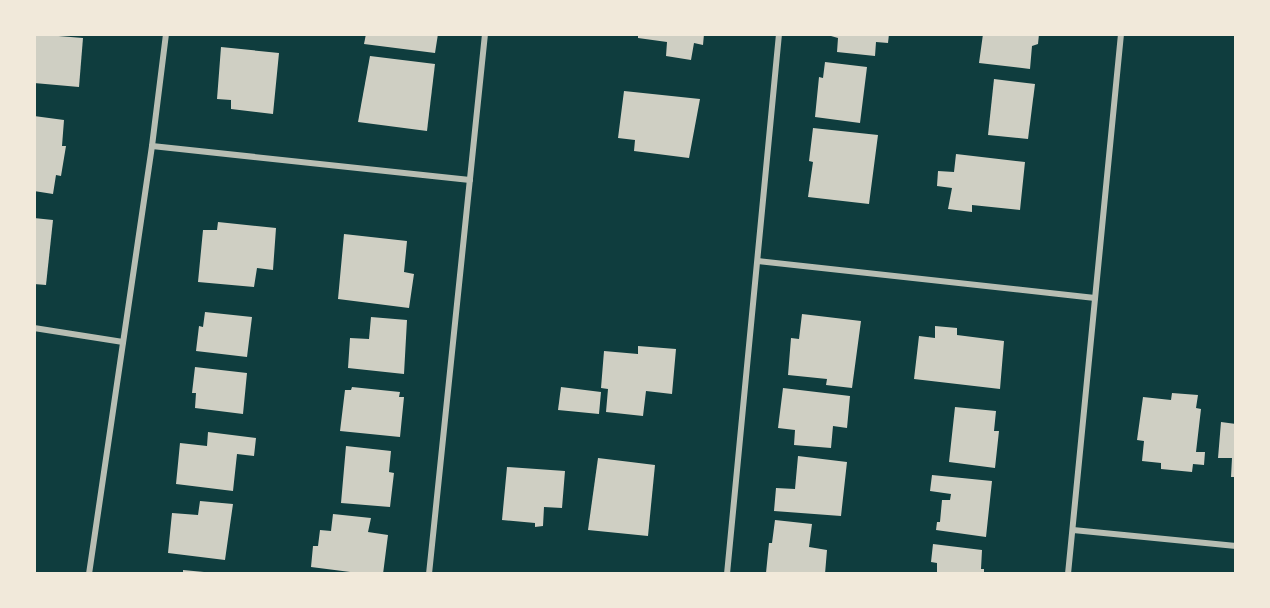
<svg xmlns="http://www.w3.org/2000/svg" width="1270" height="608" font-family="Spectral,serif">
<rect width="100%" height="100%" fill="#0f3d3e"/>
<g fill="#cfcfc3">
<polygon points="34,34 83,38 79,87 34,83"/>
<polygon points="366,34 438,34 435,53 364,44"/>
<polygon points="638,34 704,34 703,45 694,43 691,60 666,56 667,42 638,38"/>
<polygon points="824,34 889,34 888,43 876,42 875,56 837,52 838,38"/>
<polygon points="983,34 1039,34 1038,44 1032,46 1030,69 979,63"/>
<polygon points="221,47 279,53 273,114 231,109 231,100 217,99"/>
<polygon points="370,56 435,64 427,131 358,122"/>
<polygon points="825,62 867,67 860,123 815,117 819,77 823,78"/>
<polygon points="994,79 1035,84 1028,139 988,135"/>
<polygon points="624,91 700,99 689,158 634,151 635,140 618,138"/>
<polygon points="34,116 64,120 62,146 66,146 61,176 56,175 53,194 34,191"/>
<polygon points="813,128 878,135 869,204 808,197 813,162 809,161"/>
<polygon points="956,154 1025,162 1020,210 972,205 972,212 948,209 952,188 937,186 938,171 954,172"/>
<polygon points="34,218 53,220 46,285 34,284"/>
<polygon points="218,222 276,228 273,270 257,268 254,287 198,282 203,230 217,230"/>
<polygon points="344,234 407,241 404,272 414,274 409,308 338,299"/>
<polygon points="205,312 252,317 247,357 196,351 199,326 203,327"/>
<polygon points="802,314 861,321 852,388 826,385 827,379 788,375 791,338 799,339"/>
<polygon points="371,317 407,320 404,374 348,368 350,338 369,339"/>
<polygon points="935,326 957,328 957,335 1004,341 1000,389 914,379 919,336 935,338"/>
<polygon points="638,346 676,349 672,394 646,391 643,416 606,412 608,389 601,388 604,351 638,354"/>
<polygon points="195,367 247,373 243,414 195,408 196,393 192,393"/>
<polygon points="352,387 400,392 399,397 404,397 400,437 340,431 345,390 351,390"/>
<polygon points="561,387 601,392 599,414 558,410"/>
<polygon points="783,388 850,396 847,428 833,426 831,448 794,445 795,430 778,428"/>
<polygon points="1172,393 1198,395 1196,408 1201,409 1196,452 1205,452 1204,465 1193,464 1192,472 1161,469 1161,463 1142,461 1144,441 1137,440 1143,397 1171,400"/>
<polygon points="955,407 996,411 994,431 999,431 995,468 949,462"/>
<polygon points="1221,422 1236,424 1236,477 1231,477 1232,458 1218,458"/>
<polygon points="208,432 256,438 254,456 237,454 233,491 176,484 180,443 207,446"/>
<polygon points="346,446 391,451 389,472 394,473 390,507 341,503"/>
<polygon points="798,456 847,462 841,516 774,511 776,488 795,489"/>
<polygon points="598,458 655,465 648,536 588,530"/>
<polygon points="507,467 565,471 562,508 544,507 543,526 535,527 535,523 502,520"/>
<polygon points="932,475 992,481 986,537 936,530 937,522 940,522 942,500 950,500 951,494 930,491"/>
<polygon points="200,501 233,504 225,560 168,553 172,513 198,515"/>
<polygon points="333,514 371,518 368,532 388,535 383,574 366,574 311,567 313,546 318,546 320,530 331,531"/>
<polygon points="775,520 812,524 809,547 827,550 825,574 766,573 769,543 772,543"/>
<polygon points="933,544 982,550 981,569 984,569 984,574 937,574 937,563 931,562"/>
<polygon points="183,570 204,572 204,574 183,574"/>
</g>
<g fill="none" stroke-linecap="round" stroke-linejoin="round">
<g stroke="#b8beb3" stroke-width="6">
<polyline points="152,146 470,180"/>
<polyline points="758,261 1095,298"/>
<polyline points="34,328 123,342"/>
<polyline points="1073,530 1236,546"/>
<polyline points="89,574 152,146 166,34"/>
<polyline points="429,574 485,34"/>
<polyline points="727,574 779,34"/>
<polyline points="1068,574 1121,34"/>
</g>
</g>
<rect width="1270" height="608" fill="none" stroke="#f1e9da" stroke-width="72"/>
</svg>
